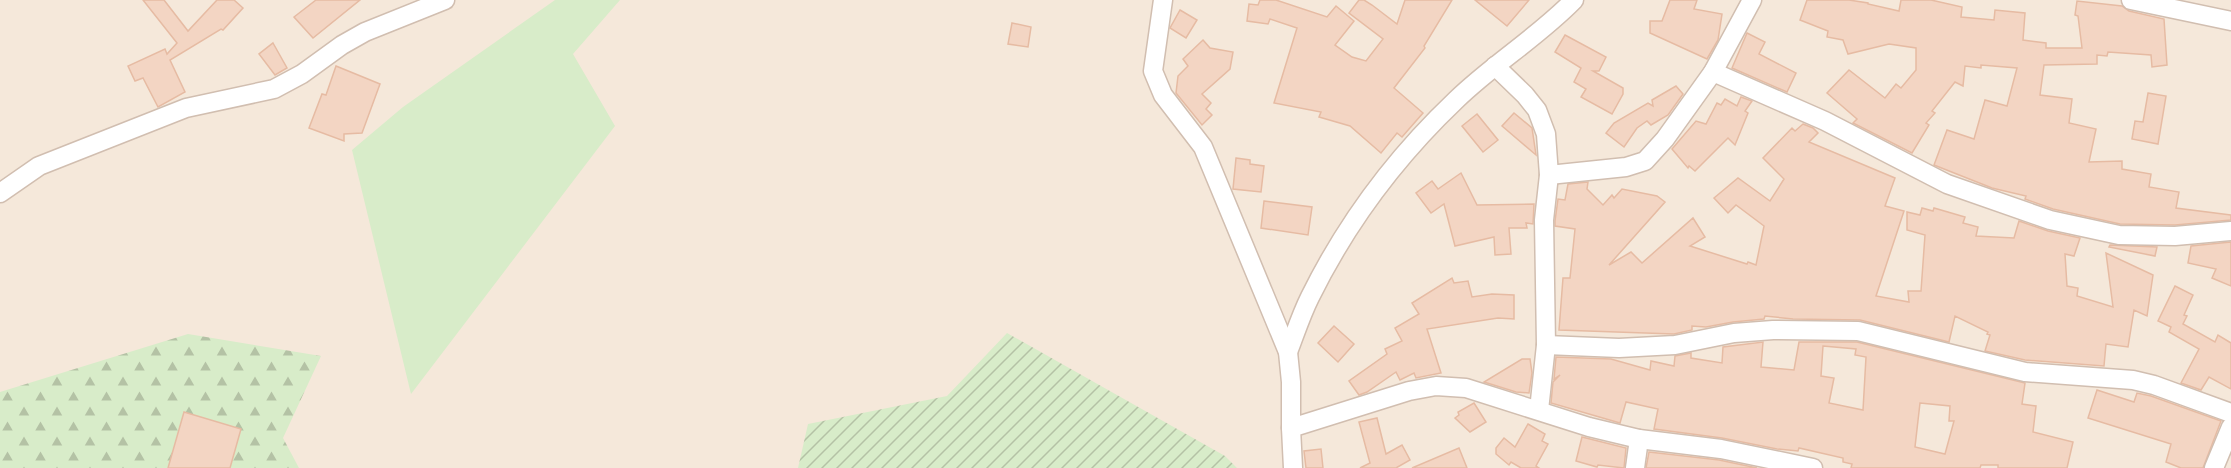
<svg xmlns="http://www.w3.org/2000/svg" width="2231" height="468" font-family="'Titillium Web',sans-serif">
<defs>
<pattern id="forest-firs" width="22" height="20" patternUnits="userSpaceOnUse" patternTransform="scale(1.5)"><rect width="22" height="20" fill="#d8ecc9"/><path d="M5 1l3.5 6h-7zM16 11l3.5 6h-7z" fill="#b4c2a5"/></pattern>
<pattern id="garden-furrows" width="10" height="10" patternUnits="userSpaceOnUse" patternTransform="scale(1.5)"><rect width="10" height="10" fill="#d8ecc9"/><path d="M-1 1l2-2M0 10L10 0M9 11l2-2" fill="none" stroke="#b4c2a5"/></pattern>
</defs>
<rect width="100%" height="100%" fill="#fdf6ec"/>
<rect fill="#f5e8da" x="0" y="0" width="2231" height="468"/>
<polygon fill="#d8ecc9" points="555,0 620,0 573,54 615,126 411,394 352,150 403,107"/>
<polygon fill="url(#forest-firs)" points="188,334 321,356 283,438 299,468 0,468 0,392"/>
<polygon fill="url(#garden-furrows)" points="1007,333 1225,456 1237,468 798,468 808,424 947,396"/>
<g fill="#f3d5c3" stroke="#e6bba3" stroke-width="1.5" fill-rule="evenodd">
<polygon points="143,0 164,0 188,31 217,0 234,0 243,8 223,30 221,29 170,60 185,92 158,107 143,78 135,81 128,66 165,49 167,54 177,43"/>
<polygon points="316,0 360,0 313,38 294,17"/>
<polygon points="1260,0 1276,0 1327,17 1336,6 1354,21 1335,45 1352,57 1366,61 1383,39 1349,13 1359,0 1364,0 1372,5 1397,24 1405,0 1452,0 1424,46 1425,48 1394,88 1423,113 1402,137 1397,133 1381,153 1350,126 1319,117 1321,112 1274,103 1297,28 1270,19 1268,24 1247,21 1249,4 1258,5"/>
<polygon points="1475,0 1529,0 1507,26"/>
<polygon points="1670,0 1697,0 1694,9 1722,14 1718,40 1707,59 1650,33 1650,21 1662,21"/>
<polygon points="1807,0 1849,0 1868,3 1868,4 1899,11 1901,0 1931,0 1962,7 1961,17 1994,20 1995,10 2025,13 2023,40 2046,43 2046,48 2082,48 2078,16 2075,15 2077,1 2122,6 2129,11 2164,19 2167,65 2152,67 2151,55 2108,52 2107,56 2097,55 2097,64 2044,65 2040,95 2072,99 2069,123 2096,129 2089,162 2122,161 2122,169 2151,174 2149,187 2179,192 2176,208 2231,215 2231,220 2175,225 2120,224 2053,209 2025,199 2026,196 1992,188 1934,165 1947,130 1974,139 1985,100 2007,106 2017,68 1981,65 1981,68 1965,66 1963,86 1955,82 1932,111 1935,113 1926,123 1929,125 1912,153 1853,123 1857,119 1827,93 1849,70 1885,98 1896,84 1901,88 1916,70 1916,48 1889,44 1848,54 1843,40 1827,37 1828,31 1800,20"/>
<polygon points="1180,10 1197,20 1186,38 1170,28"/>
<polygon points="1012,23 1031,27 1028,47 1008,44"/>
<polygon points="1747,33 1765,42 1759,54 1796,73 1787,92 1732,68"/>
<polygon points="1565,35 1606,57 1599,71 1593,71 1623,88 1623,94 1612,114 1581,97 1586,89 1574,82 1581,68 1555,52"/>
<polygon points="1203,40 1210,48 1233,52 1230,69 1202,94 1211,103 1206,109 1212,115 1202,125 1176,93 1178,76 1188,66 1183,59"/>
<polygon points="273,43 287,68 275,75 259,54"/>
<polygon points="336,66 380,84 362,133 344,134 344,141 309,128 322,94 326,95"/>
<polygon points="1676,86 1683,94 1668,115 1651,125 1647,121 1637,128 1624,147 1606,133 1614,123 1648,103 1653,106 1652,100"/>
<polygon points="2148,93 2166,96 2158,144 2132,139 2135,121 2143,122"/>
<polygon points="1741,97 1752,101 1745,111 1748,113 1735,145 1728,138 1695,171 1689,166 1688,168 1672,149 1696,121 1706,124 1717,103 1721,105 1725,99 1737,106"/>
<polygon points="1514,113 1532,128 1536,155 1502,126"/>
<polygon points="1477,114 1498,140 1483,152 1462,126"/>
<polygon points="1803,124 1813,128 1818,133 1809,142 1895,178 1885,206 1904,211 1876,296 1909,302 1908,291 1921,291 1925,235 1907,230 1907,212 1920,215 1922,208 1933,211 1934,208 1965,217 1963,223 1978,227 1976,236 2014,238 2019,221 2048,231 2080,238 2074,256 2065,254 2067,286 2078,288 2077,296 2113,307 2106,253 2153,275 2147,316 2134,310 2128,347 2106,344 2104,366 2025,360 1985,351 1990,335 1987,334 1988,332 1955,316 1949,342 1860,320 1793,319 1765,316 1764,319 1733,322 1706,327 1692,326 1692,330 1674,334 1559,330 1563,278 1570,278 1575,229 1555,226 1555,221 1558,199 1565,200 1568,184 1588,182 1587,189 1603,205 1612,195 1614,198 1622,189 1657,196 1665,202 1609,265 1631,252 1642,263 1693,218 1705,237 1690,246 1747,264 1748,262 1756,265 1764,226 1736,205 1728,213 1714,198 1738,178 1770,201 1784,179 1763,158 1792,128 1795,131"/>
<polygon points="1236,158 1250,160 1250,164 1264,166 1261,192 1233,189"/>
<polygon points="1461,173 1477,205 1534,204 1533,224 1526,223 1527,228 1509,228 1511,254 1495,255 1494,237 1455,246 1444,204 1431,213 1416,193 1432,181 1438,189"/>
<polygon points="1264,201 1312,207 1308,235 1261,228"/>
<polygon points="2231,242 2231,286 2212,278 2216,269 2188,263 2191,246"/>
<polygon points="2110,245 2157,247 2155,256 2109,247"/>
<polygon points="1452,278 1454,283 1468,281 1472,297 1492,294 1514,295 1514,319 1498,318 1427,329 1441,373 1416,378 1414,373 1400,380 1396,372 1367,392 1359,395 1349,381 1387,354 1385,349 1402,341 1395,328 1419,314 1412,303"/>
<polygon points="2175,286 2193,295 2184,315 2187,316 2183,324 2215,342 2218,335 2231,343 2231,389 2209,377 2201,390 2181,383 2199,349 2169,332 2171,327 2158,321"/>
<polygon points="1334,326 1354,344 1338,362 1318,343"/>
<path d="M 1763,342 L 1761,367 L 1794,370 L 1799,342 L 1857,342 L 2025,383 L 2022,404 L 2036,406 L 2033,432 L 2073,442 L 2067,468 L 1998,468 L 1998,465 L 1981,465 L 1980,468 L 1851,468 L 1852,464 L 1843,462 L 1843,458 L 1799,448 L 1798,451 L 1777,449 L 1722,438 L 1654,429 L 1658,409 L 1626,402 L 1620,423 L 1551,403 L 1553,382 L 1560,375 L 1554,379 L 1556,357 L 1611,359 L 1650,370 L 1651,361 L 1674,366 L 1675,356 L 1691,353 L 1691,358 L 1722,363 L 1723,347 ZM 1823,346 L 1856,349 L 1855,355 L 1866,357 L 1863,410 L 1829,403 L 1834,378 L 1821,376 ZM 1920,403 L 1950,406 L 1949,421 L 1954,421 L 1945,454 L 1915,447 Z"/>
<polygon points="1522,359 1530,359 1532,373 1529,393 1516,392 1484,382"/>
<polygon points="2097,390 2134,402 2137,393 2151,396 2221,421 2203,468 2181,468 2166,462 2171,444 2088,418"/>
<polygon points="1474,403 1486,422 1470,432 1455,418 1459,415 1458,412"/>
<polygon points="184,412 241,429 230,468 168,468"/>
<polygon points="1377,418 1386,454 1402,445 1410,460 1396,468 1360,468 1370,463 1359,422"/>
<polygon points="1528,424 1545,434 1542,441 1548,444 1536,466 1539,468 1521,468 1511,462 1509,465 1496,454 1496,448 1504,438 1515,447"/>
<polygon points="1582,437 1626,448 1624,468 1598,465 1597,467 1576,461"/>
<polygon points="1459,448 1467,468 1412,468"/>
<polygon points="1321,449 1323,468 1306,468 1304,451"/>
<polygon points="1649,452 1719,460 1757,468 1646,468"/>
</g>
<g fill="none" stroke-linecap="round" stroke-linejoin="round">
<defs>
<g id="minor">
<polyline points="1163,0 1153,71 1163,95 1203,147 1288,352 1291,382 1291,428"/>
<polyline points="2131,0 2231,21"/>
<polyline points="1495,66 1525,95 1537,110 1546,134 1549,175 1544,220 1546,345 1539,410"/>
<polyline points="1713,72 1825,121 1947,184 2050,220 2119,235 2175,236 2231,231"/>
<polyline points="1549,175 1626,167 1645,161 1665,139 1713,72 1752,0"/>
<polyline points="0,193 39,166 186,108 274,89 302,74 342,45 365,32 445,0"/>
<polyline points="1546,345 1619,348 1675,345 1734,333 1773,330 1858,331 2025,372 2133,380 2154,385 2231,413"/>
<path d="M 1288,352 C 1295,334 1301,315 1310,297 C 1346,224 1397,156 1456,100 C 1493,64 1538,37 1574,0"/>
<polyline points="1293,468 1291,428 1409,391 1436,386 1466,388 1589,427 1639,439 1721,449 1813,468"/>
<polyline points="1635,468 1639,439"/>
<polyline points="2214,468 2231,427"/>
</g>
</defs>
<use href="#minor" stroke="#d1beb0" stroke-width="21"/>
<use href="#minor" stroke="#fff" stroke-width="18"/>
</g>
</svg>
